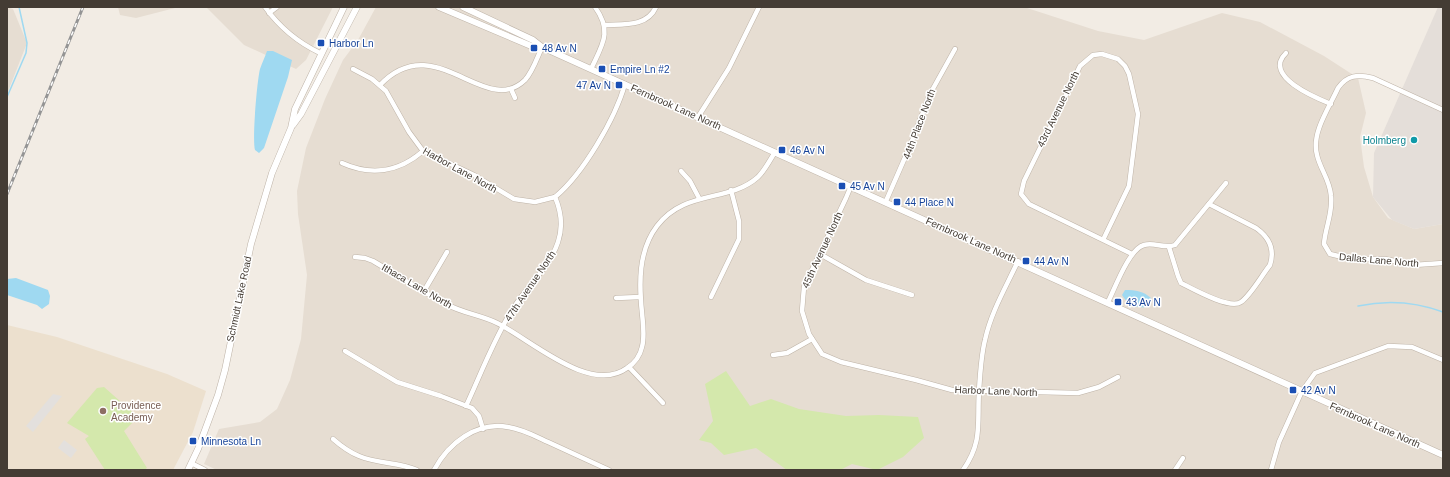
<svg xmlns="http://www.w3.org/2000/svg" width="1450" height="477" font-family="Arial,sans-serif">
<rect width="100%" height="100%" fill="#f2ece4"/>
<g fill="#e6ddd2">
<polygon points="7,7 13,9 27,43 7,94"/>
<polygon points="118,7 333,7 306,60 296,69 244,45 207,8 175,8 136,18 120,15"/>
<polygon points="376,7 1024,7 1098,31 1144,40 1222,13 1260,22 1324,56 1358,78 1366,113 1360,137 1364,167 1373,197 1388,218 1414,229 1443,224 1443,470 217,470 204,464 219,429 260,422 277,409 290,380 301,339 307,275 298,214 297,191 306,148 325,99 343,60 358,40"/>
</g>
<polygon fill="#e4ded9" points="1438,7 1443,7 1443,224 1414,229 1392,220 1373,197 1374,153"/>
<polygon fill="#ece0ce" points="7,325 57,337 167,374 206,391 193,432 173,470 7,470"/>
<g fill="#d4e8ac">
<polygon points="726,371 750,406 771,399 799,409 846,416 879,415 918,417 924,438 903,457 877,470 852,464 840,470 787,470 756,448 724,455 711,443 699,440 713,421 705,384"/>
<polygon points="104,387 138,417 124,431 147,468 144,470 105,470 85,439 89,436 67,423 97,388"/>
</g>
<g fill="#e3e0dd">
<polygon points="53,394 62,396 33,432 26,426"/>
<polygon points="64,440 77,450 71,458 58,448"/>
</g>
<g fill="#9fd9f1">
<path d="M 267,51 L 273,51 L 292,60 L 288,77 L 264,148 L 259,153 L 255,150 C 252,140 257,81 260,69 C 262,63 265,57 267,51 Z"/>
<polygon points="16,278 48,290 50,296 49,304 42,309 37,305 7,295 7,279"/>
<path d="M 1125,290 C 1136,290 1143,291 1151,298 L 1151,302 L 1146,307 C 1135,308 1128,305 1122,295 Z"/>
</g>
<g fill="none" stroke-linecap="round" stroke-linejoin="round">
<g stroke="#9fd9f1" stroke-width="1.5">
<polyline points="7,97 26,53 27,43 19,7"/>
<path d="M 1358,306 C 1386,300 1416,302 1443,312"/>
</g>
<defs>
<g id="minor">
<path d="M 265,7 C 280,28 297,42 320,53"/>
<polyline points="269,13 277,7"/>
<path d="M 605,25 C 624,24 647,27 656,7"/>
<path d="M 1286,53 C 1262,76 1316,98 1331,104"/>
<polyline points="353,69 372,79 386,91 409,132 423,151 474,175 514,199 535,202 555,197"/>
<path d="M 591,69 C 602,45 613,32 595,7"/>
<path d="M 380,85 C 435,27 485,119 525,80 C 533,71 537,58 542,47"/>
<polyline points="511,89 515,98"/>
<path d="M 1443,110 L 1373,78 C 1358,74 1347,75 1338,88 C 1329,108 1311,133 1317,155 C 1320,169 1330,180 1331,196 C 1333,213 1325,228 1324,244 L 1330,254 L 1351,259 L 1385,259 L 1414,265 L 1443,263"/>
<polyline points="698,117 729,68 759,7"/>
<path d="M 342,163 C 371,176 399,172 423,151"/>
<polyline points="681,171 690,181 699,198"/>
<polyline points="851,186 846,198 804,287 802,311 809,334 822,354 841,362 916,380 952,390 1078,393 1099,387 1118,377"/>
<polyline points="886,201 910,146 930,94 955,49"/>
<polyline points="1103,240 1129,186 1138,114 1129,74 1125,66 1118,59 1102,54 1093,55 1080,66 1024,181 1021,194 1029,204 1132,254"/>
<path d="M 1169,247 L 1178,276 L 1181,283 C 1193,289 1230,310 1241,302 C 1251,295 1262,275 1270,265 C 1275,249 1269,237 1256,228 L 1209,204"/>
<polyline points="820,254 866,280 912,295"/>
<path d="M 355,257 L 365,258 L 373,261 C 397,275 421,291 446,304 C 462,313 481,315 497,323 C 530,339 590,395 627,368 C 635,363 640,356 642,347 C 645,336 643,324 642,313 C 639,284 638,251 657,226 C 685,189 729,203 758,177 C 765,170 770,160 775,152"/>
<polyline points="424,291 447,252"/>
<polyline points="711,297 739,239 739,221 731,190"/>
<polyline points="616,298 640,297"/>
<path d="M 1108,302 C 1115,288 1129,249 1144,245 C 1155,242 1164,249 1175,245 L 1226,183"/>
<polyline points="345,351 397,382 441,396 472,408 479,416 483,429"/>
<polyline points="773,355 787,353 812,339"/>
<polyline points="629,367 663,403"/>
<path d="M 466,406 C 480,376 496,334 514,307 C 528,285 550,267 558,242 C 563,227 561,211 555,197 C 583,174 615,119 625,84"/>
<path d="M 333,439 C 341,446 349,452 359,456 C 378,464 398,462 417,470"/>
<polyline points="191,463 205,470"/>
<path d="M 434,470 C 448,444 476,421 508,427 C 522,429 535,436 548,442 C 568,451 589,461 609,470"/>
<path d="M 963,470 C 983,442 977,423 979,391 C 980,375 981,356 985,340 C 991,312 1006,287 1018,261"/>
<polyline points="1175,470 1183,458"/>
<polyline points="1271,470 1279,442 1302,391 1315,373 1388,346 1412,347 1443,360"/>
</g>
<g id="tertiary">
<polyline points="439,7 536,48 542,47"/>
<polyline points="463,7 533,40 542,47 1443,455"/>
<polyline points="293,125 301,114 357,7"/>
<polyline points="188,470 198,449 218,395 225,370 251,244 272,173 291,128 295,109 344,7"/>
</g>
</defs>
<use href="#minor" stroke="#beb3a7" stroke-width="5.5"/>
<use href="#tertiary" stroke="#beb3a7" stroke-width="7"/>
<use href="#minor" stroke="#fff" stroke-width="4.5"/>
<use href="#tertiary" stroke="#fff" stroke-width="6"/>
<defs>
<polyline id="rail" points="7,194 83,7"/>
</defs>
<use href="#rail" stroke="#949494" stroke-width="3"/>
<use href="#rail" stroke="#fff" stroke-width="1.5" stroke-dasharray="4.5" stroke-linecap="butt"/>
</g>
<g fill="#1a4fb4" stroke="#fff" stroke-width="1.5">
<rect x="317" y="39" width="8" height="8" rx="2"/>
<rect x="530" y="44" width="8" height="8" rx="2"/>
<rect x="598" y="65" width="8" height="8" rx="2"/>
<rect x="615" y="81" width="8" height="8" rx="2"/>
<rect x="778" y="146" width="8" height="8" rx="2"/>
<rect x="838" y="182" width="8" height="8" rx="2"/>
<rect x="893" y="198" width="8" height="8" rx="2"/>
<rect x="1022" y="257" width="8" height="8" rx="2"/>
<rect x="1114" y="298" width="8" height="8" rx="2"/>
<rect x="1289" y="386" width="8" height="8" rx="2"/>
<rect x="189" y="437" width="8" height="8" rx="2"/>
</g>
<circle fill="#0f9aa8" stroke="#fff" stroke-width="1.5" cx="1414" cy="140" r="4"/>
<circle fill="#8d6e63" stroke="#fff" stroke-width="1.5" cx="103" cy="411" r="4"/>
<g text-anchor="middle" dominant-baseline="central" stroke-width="3" stroke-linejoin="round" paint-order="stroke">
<g font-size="10" fill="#164399" stroke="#fff" text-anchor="start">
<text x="329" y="43">Harbor Ln</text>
<text x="542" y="48">48 Av N</text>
<text x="610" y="69">Empire Ln #2</text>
<text x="611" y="85" text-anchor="end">47 Av N</text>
<text x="790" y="150">46 Av N</text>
<text x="850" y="186">45 Av N</text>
<text x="905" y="202">44 Place N</text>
<text x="1034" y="261">44 Av N</text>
<text x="1126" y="302">43 Av N</text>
<text x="1301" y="390">42 Av N</text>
<text x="201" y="441">Minnesota Ln</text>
</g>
<g font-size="10" fill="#443c34" stroke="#fff">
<text transform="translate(676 107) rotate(24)">Fernbrook Lane North</text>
<text transform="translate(1058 109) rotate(-64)">43rd Avenue North</text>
<text transform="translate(919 124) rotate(-69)">44th Place North</text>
<text transform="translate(460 170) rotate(29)">Harbor Lane North</text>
<text transform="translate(971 240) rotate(24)">Fernbrook Lane North</text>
<text transform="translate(822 250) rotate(-65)">45th Avenue North</text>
<text transform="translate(1379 260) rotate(5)">Dallas Lane North</text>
<text transform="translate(417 286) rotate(30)">Ithaca Lane North</text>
<text transform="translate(530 286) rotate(-56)">47th Avenue North</text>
<text transform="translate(239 299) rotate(-78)">Schmidt Lake Road</text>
<text transform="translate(996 391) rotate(2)">Harbor Lane North</text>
<text transform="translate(1375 425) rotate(24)">Fernbrook Lane North</text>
</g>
<g font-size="10" fill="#0d838f" stroke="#fff" text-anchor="end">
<text x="1406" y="140">Holmberg</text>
</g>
<g font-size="10" fill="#785e54" stroke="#fff" text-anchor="start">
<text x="111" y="405">Providence<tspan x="111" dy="12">Academy</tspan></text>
</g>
</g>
<rect width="1450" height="477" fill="none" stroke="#443c34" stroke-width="16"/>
</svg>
